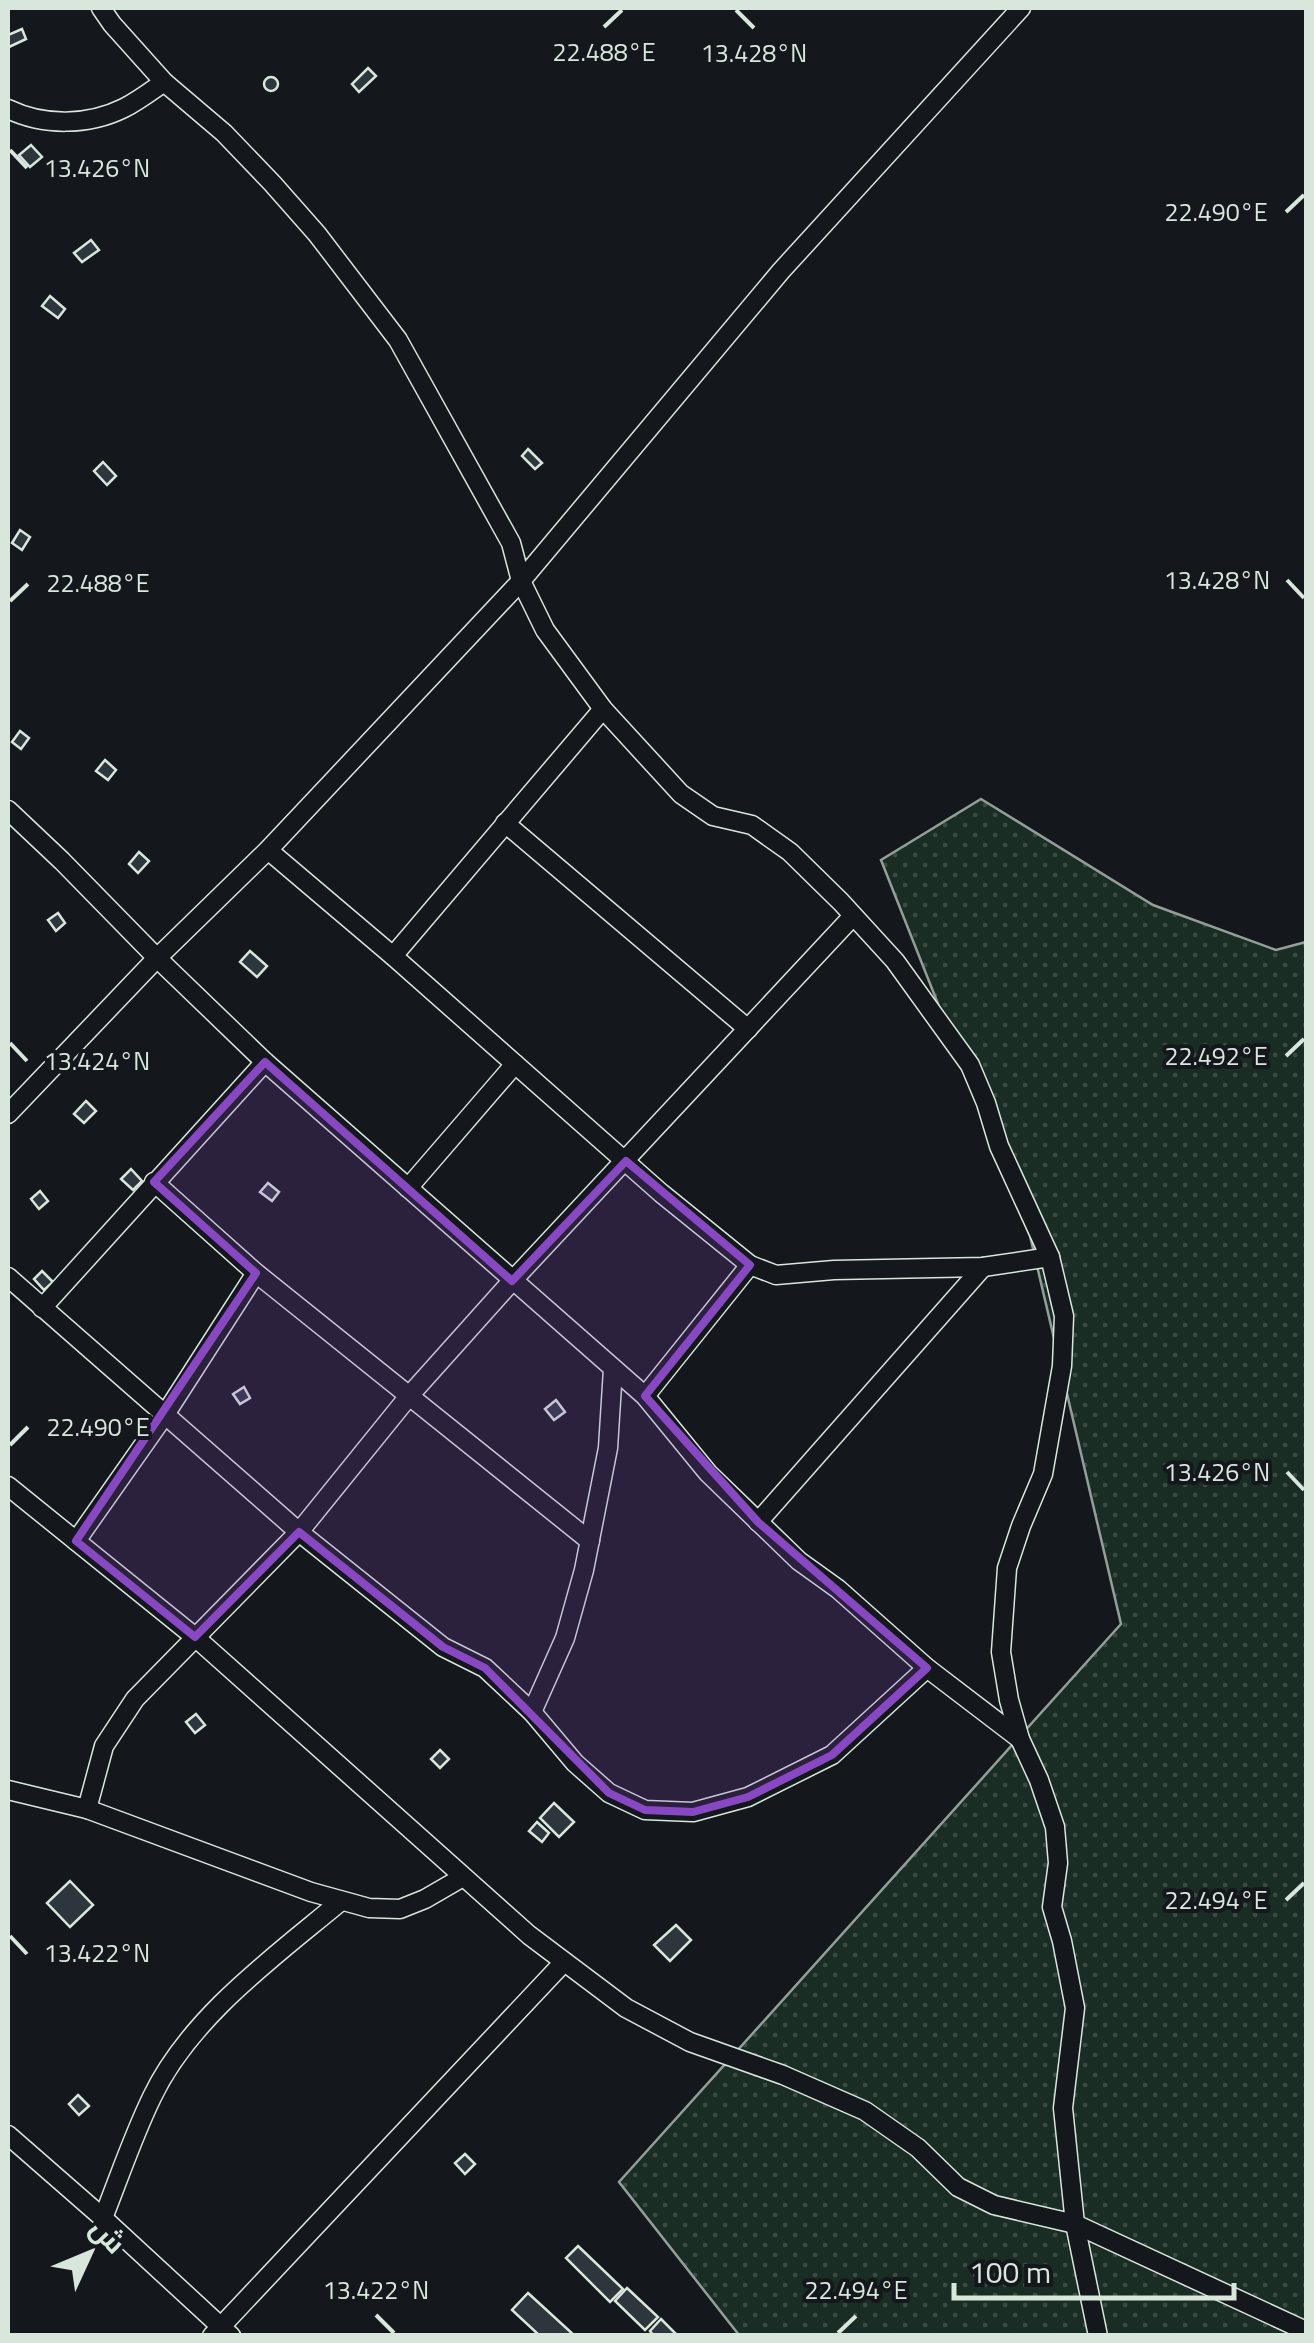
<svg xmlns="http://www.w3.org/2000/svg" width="1314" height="2343" font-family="'Titillium Web',Cairo,sans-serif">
<defs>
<pattern id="grass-dots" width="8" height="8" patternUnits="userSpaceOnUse" patternTransform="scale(2.5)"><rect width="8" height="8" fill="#1a2d24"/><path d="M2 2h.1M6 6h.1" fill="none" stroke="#3b4b43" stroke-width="1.8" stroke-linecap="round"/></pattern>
</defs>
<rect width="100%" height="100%" fill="#14181c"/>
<polygon fill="url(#grass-dots)" stroke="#939e99" stroke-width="2.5" points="981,799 1153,905 1276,950 1306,942 1306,2335 739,2335 619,2182 1121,1624 1030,1236 881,860"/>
<g fill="#2c363c" stroke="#d8e6dc" stroke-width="2.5">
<polygon points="22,29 26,39 9,47 8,35"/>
<polygon points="368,68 376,76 359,92 352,84"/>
<circle cx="271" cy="84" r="7"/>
<polygon points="31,145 42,157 30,167 19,155"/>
<polygon points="91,240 99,250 82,262 74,253"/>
<polygon points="50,296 65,309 58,318 42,306"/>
<polygon points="528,449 542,463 535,469 522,456"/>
<polygon points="103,462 116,476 107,485 94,471"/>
<polygon points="20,530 30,537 22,550 12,543"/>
<polygon points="20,731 29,738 21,749 12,742"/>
<polygon points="105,760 116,770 108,780 96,771"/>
<polygon points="139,852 149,861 138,873 129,864"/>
<polygon points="58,913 65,923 56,931 48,920"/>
<polygon points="250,951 267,966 257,977 240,962"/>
<polygon points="86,1101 96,1111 84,1123 74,1114"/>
<polygon points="131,1169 142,1181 133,1190 121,1179"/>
<polygon points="268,1183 279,1192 272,1201 260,1192"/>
<polygon points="40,1191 48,1201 39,1209 31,1199"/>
<polygon points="42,1271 53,1282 44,1290 34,1279"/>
<polygon points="244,1387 250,1398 240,1404 233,1394"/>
<polygon points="556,1400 565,1412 554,1420 545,1409"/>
<polygon points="196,1714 205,1725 195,1733 186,1722"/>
<polygon points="440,1750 449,1759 440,1768 431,1759"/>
<polygon points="554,1803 574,1822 559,1837 540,1818"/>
<polygon points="537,1822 549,1833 542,1842 529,1831"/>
<polygon points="70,1881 93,1905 70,1927 47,1903"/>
<polygon points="676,1925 691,1940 670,1961 654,1945"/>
<polygon points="78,2095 89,2106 79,2115 69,2104"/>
<polygon points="465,2154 475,2164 465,2174 455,2163"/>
<polygon points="578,2246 623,2289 610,2302 566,2258"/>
<polygon points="627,2288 658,2317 645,2330 615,2301"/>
<polygon points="528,2293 575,2336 540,2336 512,2310"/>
<polygon points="661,2319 675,2333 672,2336 654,2336 650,2331"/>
</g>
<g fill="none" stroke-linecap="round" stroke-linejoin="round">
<defs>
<g id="street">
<polyline points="101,8 112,24 164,82 224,133 272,183 317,234 398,340 511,543 521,581 545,630 603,709 681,794 713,816 752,825 790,852 841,902 895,961 970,1065 986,1103 999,1146 1050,1257 1064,1316 1062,1366 1043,1474 1021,1526 1007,1568 1001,1652 1009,1700 1020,1739 1039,1780 1055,1827 1058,1863 1052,1907 1062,1941 1075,2008 1063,2108 1075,2224 1098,2336"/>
<path d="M 8,109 C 43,126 88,126 124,108 C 138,101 151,91 164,82"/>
<polyline points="8,810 62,861 157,958 265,1062 645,1396 708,1473 799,1561 838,1589 927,1668 1020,1739"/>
<polyline points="505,823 748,1029"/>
<polyline points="268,850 393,956 661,1193 750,1265 776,1275 834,1270 983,1267 1050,1257"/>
<polyline points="393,956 603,709"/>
<polyline points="8,1114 157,958 268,850 521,581 781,271 1021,8"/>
<polyline points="154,1182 256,1273 590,1541"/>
<polyline points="408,1188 515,1064"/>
<polyline points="8,1277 299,1532 443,1647 485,1668 532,1712 575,1763 609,1793 645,1810 693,1812 748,1797 832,1755 927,1668"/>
<polyline points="42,1308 265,1062"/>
<polyline points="645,1396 750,1265"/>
<polyline points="8,1486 195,1637 529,1935 626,2008 690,2042 783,2075 865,2111 918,2148 958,2187 994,2205 1075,2224 1306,2331"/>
<polyline points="758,1522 983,1267"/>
<polyline points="76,1541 166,1413 256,1273"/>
<polyline points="532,1712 565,1638 584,1570 608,1448 613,1369"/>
<polyline points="8,1790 87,1809 311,1892 369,1908 400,1909 425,1899 463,1877"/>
<polyline points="87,1809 104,1746 135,1699 299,1532 409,1396 512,1281 853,916"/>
<polyline points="8,2135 103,2218 231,2336"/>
<path d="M 103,2218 C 119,2178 133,2136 152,2097 C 190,2017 274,1957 341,1901"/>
<polyline points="212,2336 564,1962"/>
</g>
</defs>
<use href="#street" stroke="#d8e6dc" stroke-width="21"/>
<use href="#street" stroke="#14181c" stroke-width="18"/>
</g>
<path fill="#8948c3" fill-opacity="0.2" stroke="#8948c3" stroke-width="8" stroke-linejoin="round" d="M 265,1062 L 512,1281 L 626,1161 L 750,1265 L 645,1396 L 758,1522 L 927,1668 L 832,1755 L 748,1797 L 693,1812 L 645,1810 L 609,1793 L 485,1668 L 443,1647 L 299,1532 L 195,1637 L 76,1541 L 256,1273 L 154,1182 Z"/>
<path fill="none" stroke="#d8e6dc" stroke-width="4" d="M 736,10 L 754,28M 604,27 L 622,10M 10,150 L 27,168M 1286,212 L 1304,195M 1287,580 L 1304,598M 10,601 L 28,584M 10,1043 L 27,1061M 1286,1056 L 1304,1039M 10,1445 L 28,1427M 1287,1472 L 1304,1490M 1286,1900 L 1304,1883M 10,1936 L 27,1954M 376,2315 L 394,2333M 838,2333 L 856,2316"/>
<g font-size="25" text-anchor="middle" fill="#d8e6dc" stroke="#14181c" stroke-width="8" stroke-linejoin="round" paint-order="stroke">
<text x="604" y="61">22.488°E</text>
<text x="754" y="62">13.428°N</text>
<text x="97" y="177">13.426°N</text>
<text x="1216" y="221">22.490°E</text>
<text x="1217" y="589">13.428°N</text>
<text x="98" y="592">22.488°E</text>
<text x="1216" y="1065">22.492°E</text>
<text x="97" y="1070">13.424°N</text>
<text x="98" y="1436">22.490°E</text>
<text x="1217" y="1481">13.426°N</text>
<text x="1216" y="1909">22.494°E</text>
<text x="97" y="1962">13.422°N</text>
<text x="376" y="2299">13.422°N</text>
<text x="856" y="2299">22.494°E</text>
</g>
<rect width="1314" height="2343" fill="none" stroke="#d8e6dc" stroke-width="20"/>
<g transform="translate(90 2253) rotate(46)" stroke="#14181c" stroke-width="8" paint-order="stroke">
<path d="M0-8L18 38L0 25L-18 38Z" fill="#d8e6dc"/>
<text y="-15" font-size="28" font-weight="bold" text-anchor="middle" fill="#d8e6dc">ش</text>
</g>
<path d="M954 2283v15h280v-15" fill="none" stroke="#d8e6dc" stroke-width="5"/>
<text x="969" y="2283" font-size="30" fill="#d8e6dc" stroke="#14181c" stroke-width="8" paint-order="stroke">100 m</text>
</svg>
